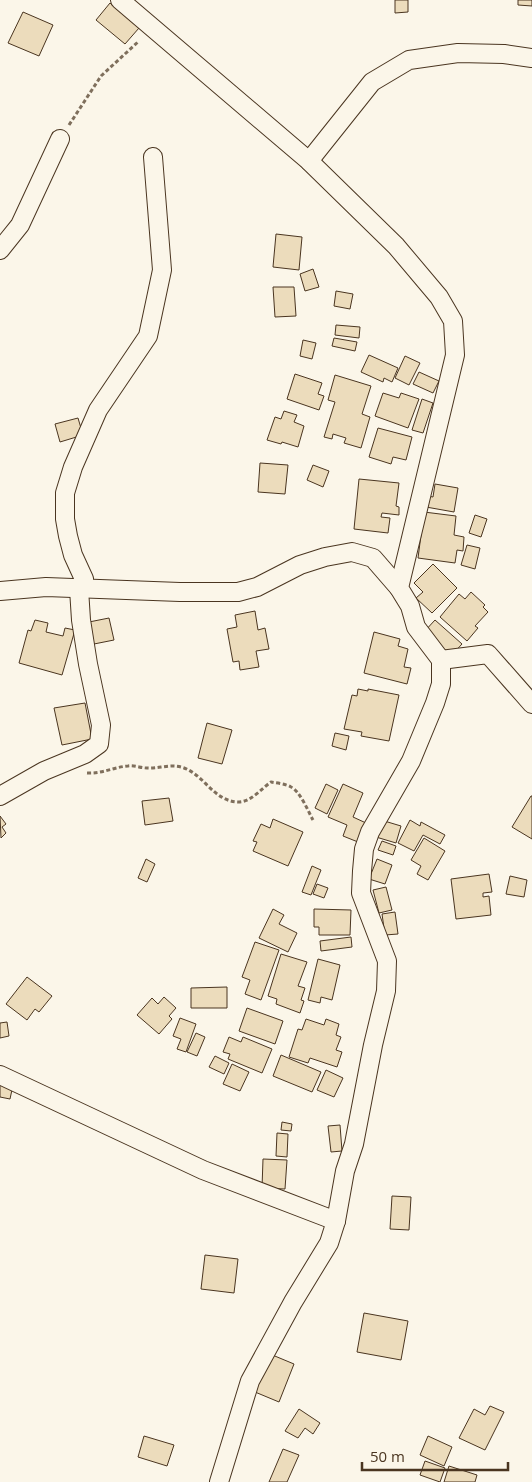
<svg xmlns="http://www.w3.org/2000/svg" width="532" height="1482" font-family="'Open Sans',sans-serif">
<rect width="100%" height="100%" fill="#fbf6e9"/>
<g fill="#ecdcbc" stroke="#4a3520">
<polygon points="395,0 408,0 408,12 395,13"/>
<polygon points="518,0 532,0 532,6 518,5"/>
<polygon points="110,3 139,28 125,44 96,20"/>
<polygon points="23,12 53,25 39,56 8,43"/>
<polygon points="276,234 302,237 299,270 273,267"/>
<polygon points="313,269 319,287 305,291 300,274"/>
<polygon points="273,287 294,287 296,316 275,317"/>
<polygon points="336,291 353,294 350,309 334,306"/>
<polygon points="336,325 360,327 359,338 335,335"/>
<polygon points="334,338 357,342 355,351 332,346"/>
<polygon points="303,340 316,343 312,359 300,356"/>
<polygon points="369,355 398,368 392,382 384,378 383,382 361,372"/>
<polygon points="405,356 420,363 409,385 395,378"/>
<polygon points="419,372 439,381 433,393 413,384"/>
<polygon points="295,374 322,383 318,394 324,396 319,410 287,399"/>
<polygon points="335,375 371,386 362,414 370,417 361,448 344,443 346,438 333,434 332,439 324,437 335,402 328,400"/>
<polygon points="383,393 399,398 401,393 419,399 408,428 375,416"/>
<polygon points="422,399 433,403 423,433 412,430"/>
<polygon points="284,411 297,415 294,422 304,426 298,447 282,442 281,444 267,440 275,417 281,419"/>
<polygon points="78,418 83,435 60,442 55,424"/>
<polygon points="378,428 412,437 406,460 393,457 391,464 369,457"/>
<polygon points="260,463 288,465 285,494 258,492"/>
<polygon points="313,465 329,471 323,487 307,480"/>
<polygon points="359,479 399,483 396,506 399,507 399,515 382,513 381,517 390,518 388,533 354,529"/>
<polygon points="435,484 458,488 454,512 426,507 428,496 433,497"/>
<polygon points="424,512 456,516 454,535 464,537 463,551 457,550 455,563 418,558"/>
<polygon points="475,515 487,519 481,537 469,533"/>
<polygon points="467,545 480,548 475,569 461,565"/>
<polygon points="433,564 457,588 432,613 416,598 423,592 414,583"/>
<polygon points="471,592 485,605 483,607 488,612 475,626 478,628 467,641 440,617 459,594 465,599"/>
<polygon points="255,611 258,630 265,628 269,649 256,651 259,667 240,670 239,661 233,662 227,629 237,627 235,615"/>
<polygon points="109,618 114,640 89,645 84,623"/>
<polygon points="35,620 48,623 46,632 63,636 65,628 75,630 62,675 19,663 28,630 31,631"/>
<polygon points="435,620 462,644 450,657 423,633"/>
<polygon points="374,632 400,639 398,646 408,649 404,667 411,668 407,684 364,673"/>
<polygon points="358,689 368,691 368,689 399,695 389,741 361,736 362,732 344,729 352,695 357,696"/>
<polygon points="85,703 92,739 62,745 54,708"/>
<polygon points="207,723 232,730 222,764 198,758"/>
<polygon points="335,733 349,736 346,750 332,746"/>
<polygon points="326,784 338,790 327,814 315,808"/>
<polygon points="343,784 363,793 353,817 366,823 358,842 343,836 347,825 328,817"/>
<polygon points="531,796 532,796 532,839 512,827"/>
<polygon points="169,798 173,821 145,825 142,801"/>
<polygon points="0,816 6,824 2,827 6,833 1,838"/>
<polygon points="273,819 303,832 288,866 253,851 257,842 253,841 261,824 270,828"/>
<polygon points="381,820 401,826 396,843 376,837"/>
<polygon points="410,820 420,826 421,822 445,835 440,844 423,835 414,851 398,843"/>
<polygon points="424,838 445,851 428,880 417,874 421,866 411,860"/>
<polygon points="382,841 396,846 393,855 378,850"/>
<polygon points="146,859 155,864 147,882 138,878"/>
<polygon points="377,859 392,865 385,884 369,879"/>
<polygon points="312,866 321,870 311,895 302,892"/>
<polygon points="489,874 492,892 483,893 483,897 489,896 491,915 456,919 451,879"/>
<polygon points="510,876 527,880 524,897 506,894"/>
<polygon points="317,884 328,888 324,898 313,894"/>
<polygon points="386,887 392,910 379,913 373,890"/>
<polygon points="273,909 284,915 279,924 297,933 288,952 259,938"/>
<polygon points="314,909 351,910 350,935 319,935 319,927 314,927"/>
<polygon points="395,912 398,934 385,935 382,914"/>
<polygon points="351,937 352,947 321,951 320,941"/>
<polygon points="255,942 279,950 261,1000 245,994 250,980 242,977"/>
<polygon points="281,954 307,962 298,986 305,988 301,1000 304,1001 300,1013 276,1004 277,999 268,996"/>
<polygon points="318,959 340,965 332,1000 321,997 320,1003 308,1000"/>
<polygon points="27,977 52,996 39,1012 35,1009 27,1020 6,1004"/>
<polygon points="227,987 227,1008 191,1008 191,988"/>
<polygon points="164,997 176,1008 169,1016 172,1019 159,1034 137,1015 152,998 158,1004"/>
<polygon points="247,1008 283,1021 275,1044 239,1031"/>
<polygon points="180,1018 196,1024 186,1052 177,1049 181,1039 173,1036"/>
<polygon points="306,1019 324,1025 326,1019 339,1024 336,1035 341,1037 336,1050 342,1052 337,1067 310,1058 308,1063 289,1057 298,1029 302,1030"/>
<polygon points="7,1022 9,1036 0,1038 0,1023"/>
<polygon points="196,1033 205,1037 197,1056 187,1052"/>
<polygon points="229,1037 241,1042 243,1037 272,1049 262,1073 228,1059 230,1054 223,1052"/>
<polygon points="281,1055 321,1072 312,1092 273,1076"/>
<polygon points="215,1056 229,1063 224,1074 209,1067"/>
<polygon points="232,1064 249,1072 240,1091 223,1084"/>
<polygon points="326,1070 343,1078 334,1097 317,1090"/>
<polygon points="0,1082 13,1085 10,1099 0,1097"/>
<polygon points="282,1122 292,1124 291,1131 281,1130"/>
<polygon points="340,1125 342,1151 331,1152 328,1126"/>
<polygon points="277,1133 288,1134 287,1157 276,1156"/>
<polygon points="263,1159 287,1160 285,1189 262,1188"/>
<polygon points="392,1196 411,1197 409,1230 390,1229"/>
<polygon points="205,1255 238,1259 234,1293 201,1289"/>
<polygon points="364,1313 408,1321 401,1360 357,1352"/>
<polygon points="270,1354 294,1364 279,1402 255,1392"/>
<polygon points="490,1406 504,1412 485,1450 459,1438 474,1409 485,1415"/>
<polygon points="299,1409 320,1423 313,1434 305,1428 298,1438 285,1431"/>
<polygon points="144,1436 174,1445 167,1466 138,1457"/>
<polygon points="428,1436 452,1447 444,1466 420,1455"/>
<polygon points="283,1449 299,1455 287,1482 269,1482"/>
<polygon points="425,1461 445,1468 440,1482 420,1475"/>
<polygon points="449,1466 477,1475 475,1482 444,1482"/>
</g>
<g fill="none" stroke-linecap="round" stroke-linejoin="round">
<defs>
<g id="minor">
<polyline points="120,0 309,161 396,246 439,297 453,321 455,355 399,588 410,606 416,627 441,660 441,684 435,703 411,761 370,832 364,849 362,871 361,893 387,961 386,991 373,1045 354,1144 345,1171 336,1221 329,1243 293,1302 250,1381 219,1482"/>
<polyline points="309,161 372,82 409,60 458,53 504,54 532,58"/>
<polyline points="0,250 20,225 60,139"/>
<polyline points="0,591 46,587 180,592 238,592 257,587 300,565 325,557 352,552 373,558 399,588"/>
<polyline points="441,660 488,654 532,704"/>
<polyline points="0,796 44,771 85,754 99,744 101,725 88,664 81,620 79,589 84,579 73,555 68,536 65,519 65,493 73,467 98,410 148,336 162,270 153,157"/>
<polyline points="0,1075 203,1170 336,1221"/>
</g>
</defs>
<use href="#minor" stroke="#4a3520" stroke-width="20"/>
<g stroke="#7f6f5c" stroke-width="3" stroke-dasharray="4 2.5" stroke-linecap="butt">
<polyline points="69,125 101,76 139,41"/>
<path d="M 87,773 C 102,774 114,767 128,766 C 134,765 141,768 147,768 C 158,769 169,764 181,767 C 204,773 213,802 239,802 C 251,802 262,788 271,782 C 277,783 286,784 291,787 C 300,791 308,811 313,820"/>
</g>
<use href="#minor" stroke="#fbf6e9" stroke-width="18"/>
</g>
<path d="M362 1462v8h146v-8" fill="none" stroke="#4a3520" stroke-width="2.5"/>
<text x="370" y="1462" font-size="15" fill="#4a3520" stroke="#fbf6e9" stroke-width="4" paint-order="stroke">50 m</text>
</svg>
